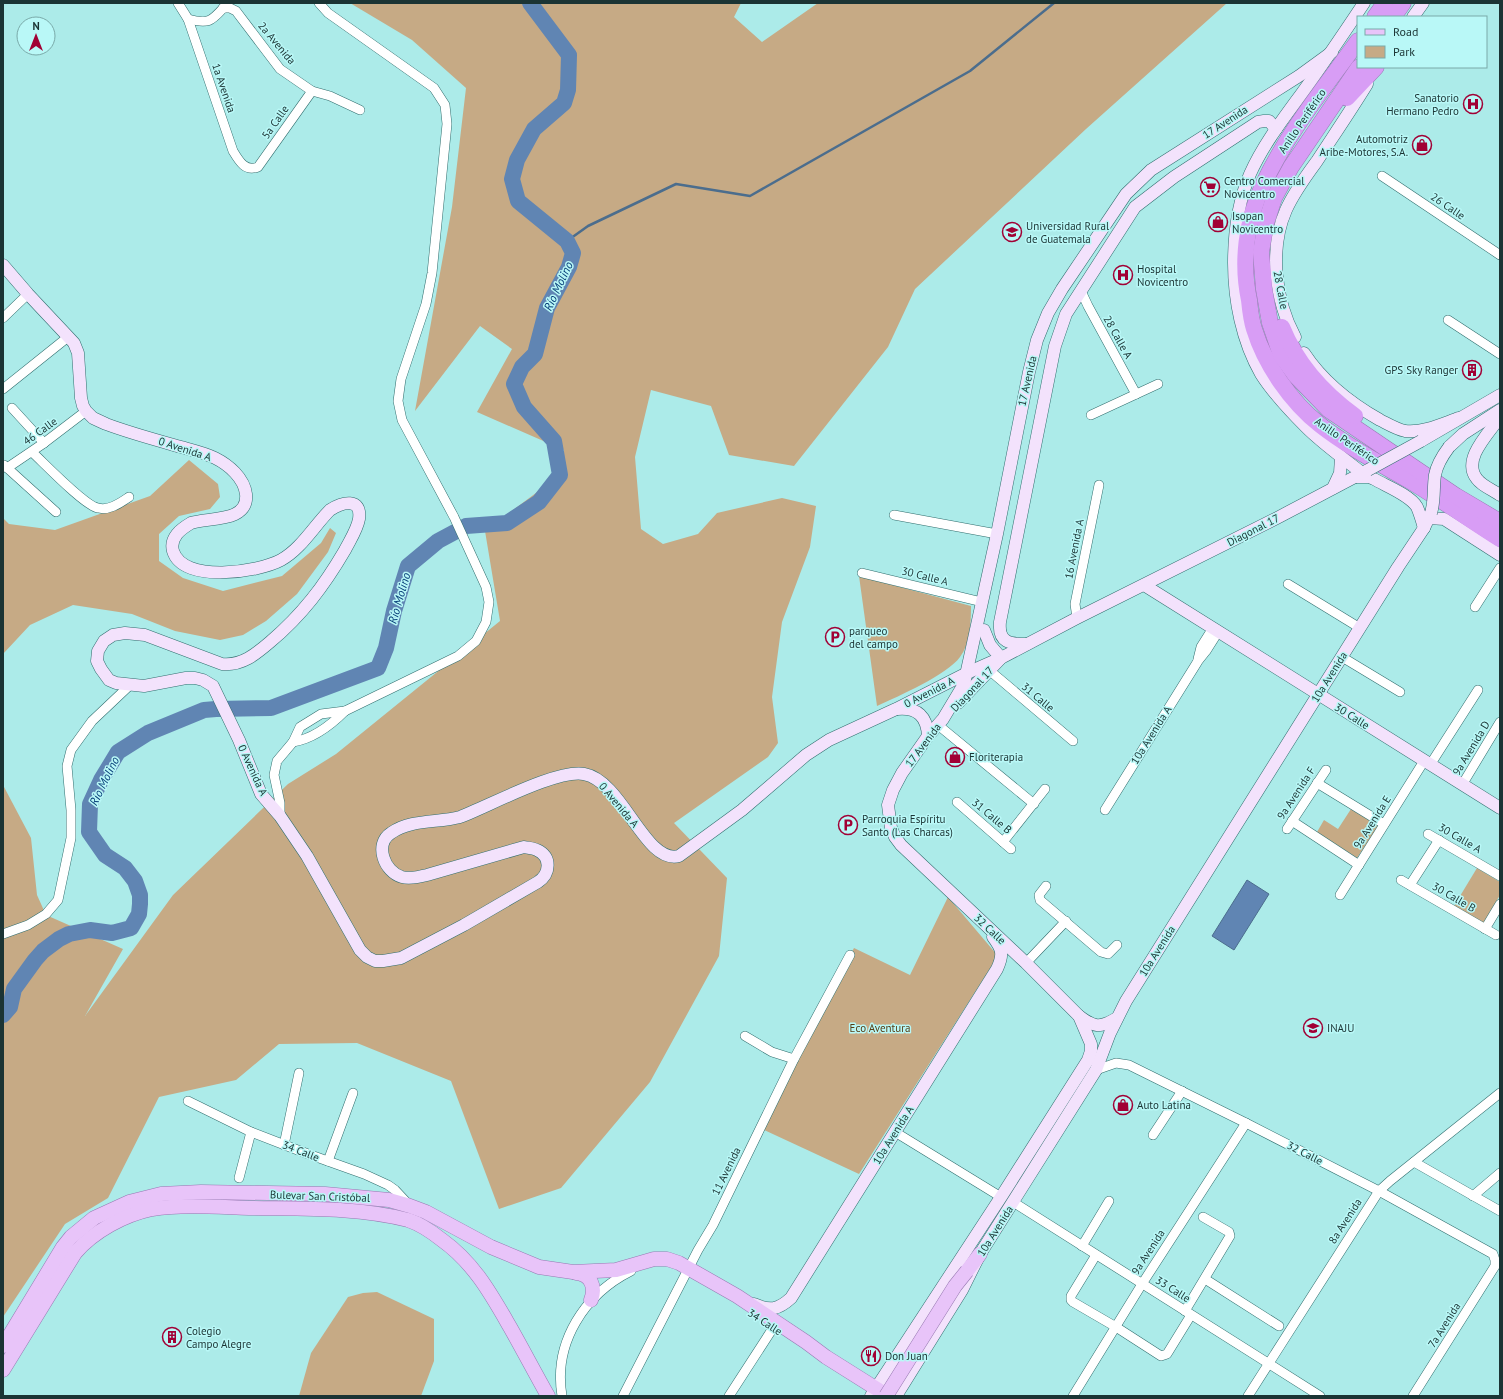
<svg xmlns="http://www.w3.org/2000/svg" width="1503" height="1399" font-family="'PT Sans',sans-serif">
<rect width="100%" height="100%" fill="#acebe9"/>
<g fill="#c6aa85">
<polygon points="350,3 741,3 734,17 762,42 818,3 1227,3 1086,129 915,289 888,347 794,466 729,455 711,406 651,390 635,457 641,529 663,544 698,534 717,513 782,498 816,506 810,547 782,622 772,697 778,743 768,757 674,823 727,878 719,956 650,1082 561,1188 499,1209 451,1081 357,1043 279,1044 236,1080 159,1097 108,1198 65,1224 3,1317 3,785 31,838 37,895 46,915 123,949 85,1016 173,895 288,784 336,754 500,621 485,531 560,475 564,450 477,412 512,349 480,326 415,411 452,207 466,88 412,40"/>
<polygon points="189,460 218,484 220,497 210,509 179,516 159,534 159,561 183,578 223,591 282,576 321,543 330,528 336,533 328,552 297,594 266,621 243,635 220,640 175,631 132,614 73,605 30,625 3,654 3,518 9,524 55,530 150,496"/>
<path d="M 859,576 L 971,606 C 971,623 970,644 960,657 C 947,675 899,696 877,706 Z"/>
<polygon points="1351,809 1378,826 1357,858 1317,832 1324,820 1338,829"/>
<polygon points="1477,868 1500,882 1500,895 1483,924 1454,906"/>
<polygon points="948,897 998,956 859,1174 760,1128 854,948 910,975"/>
<polygon points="377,1292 434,1319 434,1361 421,1396 299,1396 311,1353 348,1297 363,1293"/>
</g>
<polygon fill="#6085b3" stroke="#4b6d8d" points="1247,880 1269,894 1234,950 1212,936"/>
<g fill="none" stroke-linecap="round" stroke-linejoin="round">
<polyline stroke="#4b6d8d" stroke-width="2.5" points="567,241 588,226 676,184 750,196 970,71 1054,3"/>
<polyline stroke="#6085b3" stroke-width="16" points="3,1015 10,1007 14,989 35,960 43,951 59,939 69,934 90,930 112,933 131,928 139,914 140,904 140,895 135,881 125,868 105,855 89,832 90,804 101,780 118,752 148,733 204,710 216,709 271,708 378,668 386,648 394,611 408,566 438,541 466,526 507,523 539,502 560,475 554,441 524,407 514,384 522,367 535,354 547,308 569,267 573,253 567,241 518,201 512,179 517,160 534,129 564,103 568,90 569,55 530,3"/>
<defs>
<g id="street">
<path d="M 178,3 L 188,19 L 233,151 C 239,161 245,172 258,167 L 312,91"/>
<polyline points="223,8 230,8 236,11 280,69 312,91 330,96 360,110"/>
<path d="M 188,19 C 211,25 212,20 227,4"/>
<polyline points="1382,176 1500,255"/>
<polyline points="1081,291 1088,306 1136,394"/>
<polyline points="3,318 28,294"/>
<polyline points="1448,320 1500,354"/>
<polyline points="3,389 68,337"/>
<polyline points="12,408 44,443"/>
<polyline points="1091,415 1158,384"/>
<path d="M 32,452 C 44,463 85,506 98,508 C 109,511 120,503 129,497"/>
<polyline points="4,465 56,512"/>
<polyline points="7,468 44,443 86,411"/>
<polyline points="894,515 997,534"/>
<polyline points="862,573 982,602"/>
<polyline points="1288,584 1360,628"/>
<polyline points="1475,607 1500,568"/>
<polyline points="1077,618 1075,604 1099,485"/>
<polyline points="1342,657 1400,692"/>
<polyline points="1198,659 1201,647 1213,628"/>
<polyline points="989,670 1073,741"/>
<polyline points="938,725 1034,804"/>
<path d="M 293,742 C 312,739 331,725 345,711"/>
<polyline points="1430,765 1478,690"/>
<polyline points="1317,783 1384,824"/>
<polyline points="1462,785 1500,722"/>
<polyline points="957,802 1011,849"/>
<polyline points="1105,810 1198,661 1206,651 1218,632"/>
<polyline points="280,816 280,803 274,775 277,761 293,742 300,727 321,714 345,711 458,656 476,641 486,622 489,602 486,587 454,517 402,420 398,401 401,379 426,304 432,273 447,124 445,105 434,88 328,13 319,3"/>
<polyline points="1292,821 1359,865"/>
<polyline points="1287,829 1326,770"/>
<polyline points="1428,834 1500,876"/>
<polyline points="1003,842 1045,789"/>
<polyline points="1401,880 1496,935"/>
<polyline points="1410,885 1439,840"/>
<polyline points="1046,886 1039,895 1040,900 1101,952 1108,954 1117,945"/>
<polyline points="1340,895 1424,761"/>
<polyline points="1485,929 1500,904"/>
<polyline points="3,934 28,925 46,914 58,900 71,838 71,810 67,766 71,750 92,721 129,686"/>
<polyline points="1026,963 1066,921"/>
<polyline points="745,1036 772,1052 794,1059"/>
<polyline points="1096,1070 1116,1063 1129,1065 1246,1123 1379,1191 1493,1254 1495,1260 1495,1266 1413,1396"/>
<polyline points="188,1101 251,1132 308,1154 364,1174 388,1185 395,1190 410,1206"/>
<polyline points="895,1132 1001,1197"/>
<polyline points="1153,1135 1182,1091"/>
<polyline points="284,1145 299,1073"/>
<polyline points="328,1161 353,1093"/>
<polyline points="1414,1162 1500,1211"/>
<polyline points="239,1178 251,1132"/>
<polyline points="1473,1196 1500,1173"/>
<polyline points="1013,1202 1320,1396"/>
<polyline points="1082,1246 1109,1201"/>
<polyline points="1096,1255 1071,1296 1071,1300 1073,1302 1116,1327 1161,1356 1167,1354 1191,1315"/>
<polyline points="1205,1279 1279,1326"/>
<polyline points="1185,1311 1230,1236 1229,1232 1203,1217"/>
<path d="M 562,1396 C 553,1342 585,1294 631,1271"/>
<polyline points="623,1396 698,1250 713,1225 794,1059 850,955"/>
<polyline points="729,1396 773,1328"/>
<polyline points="1073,1396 1142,1284 1246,1123"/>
<polyline points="1248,1396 1379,1191 1390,1181 1500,1093"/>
</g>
<g id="secondary">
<polyline points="1413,17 1423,3"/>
<path d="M 3,265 L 28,294 L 74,343 L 78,353 L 81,398 L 83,406 L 86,411 L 93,418 L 106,424 C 130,433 156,440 181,447 C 192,450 205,453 215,458 C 229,465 244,478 246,494 C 249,523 208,517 191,523 C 186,526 181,529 177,534 C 173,539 171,544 173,551 C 183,584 259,572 281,560 C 301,549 314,526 330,510 C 342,502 362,497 359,519 C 357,530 350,540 345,550 C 324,586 302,615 270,642 C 256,654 242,666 222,664 L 145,635 L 125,633 L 113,635 L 104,641 L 98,651 L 97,661 L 101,669 L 109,680 L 116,683 L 144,686 L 186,678 L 195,678 L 203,680 L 213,686 L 239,740 L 261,794 L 280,816 L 307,856 L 360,950 L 367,957 L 375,961 L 383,961 L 401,958 L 464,925 L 538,882 C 550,874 552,857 537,850 C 533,848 528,848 524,847 L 427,875 C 419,877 410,879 402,877 C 384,872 374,844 391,833 C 411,819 438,823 460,817 C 489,806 557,769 584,774 C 623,781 645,865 679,856 L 742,810 L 806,755 L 829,740 L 896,709 L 967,673 L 1001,658 L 990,645 L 984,630"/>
<path d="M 1295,337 C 1275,300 1269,249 1286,210 C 1294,192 1306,176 1317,161 C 1334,135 1351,110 1367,84"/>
<path d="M 1304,353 C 1323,382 1350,403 1380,420 C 1388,424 1396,429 1405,431 C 1423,433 1442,424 1459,418"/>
<path d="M 1500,417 C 1489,433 1461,460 1477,479 C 1482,486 1493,490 1500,495"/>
<polyline points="1421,441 1500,395"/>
<polyline points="1449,447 1463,434 1500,410"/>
<path d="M 1362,473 C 1343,458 1323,444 1306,427 C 1290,411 1273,393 1261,374 C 1242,341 1234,300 1234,263 C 1234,232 1238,202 1250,174 C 1263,145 1283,119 1302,93 C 1324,63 1344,33 1364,3"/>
<path d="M 1356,477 L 1369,477 L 1374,479 C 1386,486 1410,495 1417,507 C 1420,514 1422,521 1424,528"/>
<polyline points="1333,488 1340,473 1341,457"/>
<polyline points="1429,518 1444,519 1500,555"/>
<polyline points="1144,585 1500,808"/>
<path d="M 1027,644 C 1010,644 998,643 1000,622 L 1055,346 L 1066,314 L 1135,207 L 1174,177 L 1258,122 L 1264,121 L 1269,121 L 1276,129"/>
<polyline points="958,703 1001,658 1077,618 1277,518 1368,470"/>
<path d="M 897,709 C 918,707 927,717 928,736"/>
<path d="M 1079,1016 C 1095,1028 1100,1028 1117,1018"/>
<path d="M 754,1304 C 770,1311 778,1310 791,1298 L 997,969 C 1004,954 1002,949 993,937"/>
<polyline points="871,1396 1001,1197 1088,1060 1091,1051 1091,1044 1079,1016 1026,963 901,845 895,837 891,828 888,805 893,790 902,773 928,736 943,719 964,684 997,534 1029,372 1037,340 1048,313 1062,289 1126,194 1151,170 1299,76 1332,52"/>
<polyline points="896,1396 962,1290 980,1254 1096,1070 1110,1033 1126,1001 1398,567 1424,528 1431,513"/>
</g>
<g id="primary">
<polyline points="967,1271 980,1254"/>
<path d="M 576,1273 C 591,1274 596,1287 591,1300"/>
<polyline points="3,1346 63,1247 71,1237 94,1218 129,1202 161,1194 201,1192 325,1194 389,1200 410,1206 426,1212 491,1247 539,1267 573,1272 616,1270 654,1259 667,1259 679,1263 737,1296 806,1342 826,1357 888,1396"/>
<path d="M 3,1370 L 75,1253 C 94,1231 124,1215 152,1209 C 184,1204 218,1207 249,1208 C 302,1209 357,1207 408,1220 C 420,1224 432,1232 442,1240 C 474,1263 491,1294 510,1327 C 523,1350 535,1373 548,1396"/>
</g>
<g id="highway">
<polyline points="1375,17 1385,3"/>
<polyline points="1393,17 1403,3"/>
<path d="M 1358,41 C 1325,87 1287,133 1263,185 C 1246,221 1241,262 1249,300 C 1250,310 1251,320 1254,329 C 1265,365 1291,402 1320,425 C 1348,447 1381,464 1412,482 C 1442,500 1470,520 1500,539"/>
<polyline points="1359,67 1291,167 1274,198 1266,223 1261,252 1264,289 1270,323 1281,355 1296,376 1329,410 1456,496 1500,522"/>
<polyline points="1347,98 1376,67"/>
<path d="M 1282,327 C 1297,364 1322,392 1355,416"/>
</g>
</defs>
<use href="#street" stroke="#316e6e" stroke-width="10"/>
<use href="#secondary" stroke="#316e6e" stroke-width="13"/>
<use href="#primary" stroke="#9678b1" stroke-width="15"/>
<use href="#highway" stroke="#9678b1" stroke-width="17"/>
<use href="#street" stroke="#fff" stroke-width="9"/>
<use href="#secondary" stroke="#f3e2fc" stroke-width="12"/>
<use href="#primary" stroke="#e8c4f9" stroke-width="14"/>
<use href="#highway" stroke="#d89df5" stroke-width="16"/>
<defs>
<g id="secondary-bridge">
<polyline points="1368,470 1421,441"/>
<path d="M 1431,513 C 1435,500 1433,488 1435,475 C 1437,464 1443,455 1449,447"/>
</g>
<polyline id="primary-bridge" points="886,1396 955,1286 967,1271"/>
</defs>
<use href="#secondary-bridge" stroke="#316e6e" stroke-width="13" stroke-linecap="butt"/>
<use href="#primary-bridge" stroke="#9678b1" stroke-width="15" stroke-linecap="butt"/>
<use href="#secondary-bridge" stroke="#f3e2fc" stroke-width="12"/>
<use href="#primary-bridge" stroke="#e8c4f9" stroke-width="14"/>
</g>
<defs>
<symbol id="hospital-ring" viewBox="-11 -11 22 22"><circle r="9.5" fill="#b9f8f7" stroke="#a10135" stroke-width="1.5"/><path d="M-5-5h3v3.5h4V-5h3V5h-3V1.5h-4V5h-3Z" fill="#a10135"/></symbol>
<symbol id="shop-ring" viewBox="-11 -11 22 22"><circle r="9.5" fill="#b9f8f7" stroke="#a10135" stroke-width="1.5"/><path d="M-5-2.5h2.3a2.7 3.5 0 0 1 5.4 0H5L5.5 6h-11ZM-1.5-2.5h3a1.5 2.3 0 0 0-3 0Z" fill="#a10135"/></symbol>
<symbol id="supermarket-ring" viewBox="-11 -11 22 22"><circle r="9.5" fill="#b9f8f7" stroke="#a10135" stroke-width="1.5"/><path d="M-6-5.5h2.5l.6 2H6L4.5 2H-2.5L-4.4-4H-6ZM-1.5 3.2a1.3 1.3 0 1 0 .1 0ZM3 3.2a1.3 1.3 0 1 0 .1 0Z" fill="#a10135"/></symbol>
<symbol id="university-ring" viewBox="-11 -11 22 22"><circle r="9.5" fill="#b9f8f7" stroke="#a10135" stroke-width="1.5"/><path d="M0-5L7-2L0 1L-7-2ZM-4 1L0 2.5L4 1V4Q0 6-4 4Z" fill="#a10135"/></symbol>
<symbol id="building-ring" viewBox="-11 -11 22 22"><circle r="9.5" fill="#b9f8f7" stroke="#a10135" stroke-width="1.5"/><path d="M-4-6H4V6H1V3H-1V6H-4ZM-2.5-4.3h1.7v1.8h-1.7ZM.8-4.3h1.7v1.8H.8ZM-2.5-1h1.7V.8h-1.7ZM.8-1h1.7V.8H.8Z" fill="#a10135"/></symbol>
<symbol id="parking-ring" viewBox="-11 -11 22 22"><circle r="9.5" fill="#b9f8f7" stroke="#a10135" stroke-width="1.5"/><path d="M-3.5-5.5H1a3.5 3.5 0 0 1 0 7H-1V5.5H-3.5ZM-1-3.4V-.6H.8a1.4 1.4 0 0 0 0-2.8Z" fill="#a10135"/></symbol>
<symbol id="school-ring" viewBox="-11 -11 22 22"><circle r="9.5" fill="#b9f8f7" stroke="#a10135" stroke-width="1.5"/><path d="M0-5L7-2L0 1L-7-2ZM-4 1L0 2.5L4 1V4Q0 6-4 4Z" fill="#a10135"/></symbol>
<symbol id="restaurant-ring" viewBox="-11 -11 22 22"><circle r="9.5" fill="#b9f8f7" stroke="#a10135" stroke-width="1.5"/><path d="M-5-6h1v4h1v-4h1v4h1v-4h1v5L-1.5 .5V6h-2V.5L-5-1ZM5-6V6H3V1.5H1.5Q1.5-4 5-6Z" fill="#a10135"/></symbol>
</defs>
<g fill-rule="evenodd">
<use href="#hospital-ring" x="1462" y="93" width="22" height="22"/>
<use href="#shop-ring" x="1411" y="134" width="22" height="22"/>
<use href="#supermarket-ring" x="1199" y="176" width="22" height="22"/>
<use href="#shop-ring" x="1207" y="211" width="22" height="22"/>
<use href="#university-ring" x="1001" y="221" width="22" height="22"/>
<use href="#hospital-ring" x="1112" y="264" width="22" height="22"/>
<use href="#building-ring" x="1461" y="359" width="22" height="22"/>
<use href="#parking-ring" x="824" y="626" width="22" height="22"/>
<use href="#shop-ring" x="944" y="746" width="22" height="22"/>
<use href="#parking-ring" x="837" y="814" width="22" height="22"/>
<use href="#school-ring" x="1302" y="1017" width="22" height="22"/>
<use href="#shop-ring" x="1112" y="1094" width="22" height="22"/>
<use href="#building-ring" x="161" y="1326" width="22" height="22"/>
<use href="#restaurant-ring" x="860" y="1345" width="22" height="22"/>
</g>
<g text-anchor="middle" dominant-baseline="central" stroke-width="3" stroke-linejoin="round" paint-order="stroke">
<g font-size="11" fill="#1b3434" stroke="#b9f8f7">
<text transform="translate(277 43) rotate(50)">2a Avenida</text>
<text transform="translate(224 88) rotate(71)">1a Avenida</text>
<text transform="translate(1302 121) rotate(-56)">Anillo Periférico</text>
<text transform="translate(275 122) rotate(-55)">5a Calle</text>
<text transform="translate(1225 122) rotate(-33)">17 Avenida</text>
<text transform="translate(1448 206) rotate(34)">26 Calle</text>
<text transform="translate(1281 290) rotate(79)">28 Calle</text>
<text transform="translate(1118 337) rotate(61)">28 Calle A</text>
<text transform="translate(1027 381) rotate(-77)">17 Avenida</text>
<text transform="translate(40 431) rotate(-36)">46 Calle</text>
<text transform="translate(1347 441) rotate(34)">Anillo Periférico</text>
<text transform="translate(185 449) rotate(18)">0 Avenida A</text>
<text transform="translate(1253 530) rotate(-27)">Diagonal 17</text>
<text transform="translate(1074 549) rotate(-79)">16 Avenida A</text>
<text transform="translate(925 576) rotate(14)">30 Calle A</text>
<text transform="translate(1329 677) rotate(-58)">10a Avenida</text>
<text transform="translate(972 689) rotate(-47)">Diagonal 17</text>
<text transform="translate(929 692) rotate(-27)">0 Avenida A</text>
<text transform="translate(1038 697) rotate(40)">31 Calle</text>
<text transform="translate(1352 716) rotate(32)">30 Calle</text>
<text transform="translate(1151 735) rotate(-58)">10a Avenida A</text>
<text transform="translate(923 745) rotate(-53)">17 Avenida</text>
<text transform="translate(1471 748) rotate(-59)">9a Avenida D</text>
<text transform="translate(253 770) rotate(65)">0 Avenida A</text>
<text transform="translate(1296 793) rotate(-57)">9a Avenida F</text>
<text transform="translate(619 805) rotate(50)">0 Avenida A</text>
<text transform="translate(992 816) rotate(40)">31 Calle B</text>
<text transform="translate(1372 822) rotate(-58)">9a Avenida E</text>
<text transform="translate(1460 838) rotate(30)">30 Calle A</text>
<text transform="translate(1454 897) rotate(30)">30 Calle B</text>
<text transform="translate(990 929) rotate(43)">32 Calle</text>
<text transform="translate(1157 951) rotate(-58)">10a Avenida</text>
<text transform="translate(893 1135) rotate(-58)">10a Avenida A</text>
<text transform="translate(301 1151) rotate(21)">34 Calle</text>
<text transform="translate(1305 1153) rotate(27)">32 Calle</text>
<text transform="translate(726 1171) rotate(-64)">11 Avenida</text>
<text transform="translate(320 1196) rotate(2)">Bulevar San Cristóbal</text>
<text transform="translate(1345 1221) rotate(-57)">8a Avenida</text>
<text transform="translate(995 1231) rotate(-58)">10a Avenida</text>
<text transform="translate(1148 1252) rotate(-57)">9a Avenida</text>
<text transform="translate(1173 1289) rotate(32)">33 Calle</text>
<text transform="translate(765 1322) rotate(33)">34 Calle</text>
<text transform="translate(1444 1325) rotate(-58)">7a Avenida</text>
</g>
<g font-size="11" fill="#1b3434" stroke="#b9f8f7" text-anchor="start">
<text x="1459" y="98" text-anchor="end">Sanatorio<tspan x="1459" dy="13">Hermano Pedro</tspan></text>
<text x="1408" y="139" text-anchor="end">Automotriz<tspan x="1408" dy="13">Aribe-Motores, S.A.</tspan></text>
<text x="1224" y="181">Centro Comercial<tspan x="1224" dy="13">Novicentro</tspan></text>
<text x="1232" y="216">Isopan<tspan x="1232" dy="13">Novicentro</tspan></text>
<text x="1026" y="226">Universidad Rural<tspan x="1026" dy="13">de Guatemala</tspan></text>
<text x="1137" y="269">Hospital<tspan x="1137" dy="13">Novicentro</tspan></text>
<text x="1458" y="370" text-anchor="end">GPS Sky Ranger</text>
<text x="849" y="631">parqueo<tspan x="849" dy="13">del campo</tspan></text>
<text x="969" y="757">Floriterapia</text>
<text x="862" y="819">Parroquia Espíritu<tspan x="862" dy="13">Santo (Las Charcas)</tspan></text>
<text x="1327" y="1028">INAJU</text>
<text x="1137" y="1105">Auto Latina</text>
<text x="186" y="1331">Colegio<tspan x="186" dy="13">Campo Alegre</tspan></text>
<text x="885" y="1356">Don Juan</text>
</g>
<g font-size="11" fill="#573c13" stroke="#b9f8f7">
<text x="880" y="1028">Eco Aventura</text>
</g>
<g font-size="12" font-style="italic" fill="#083f79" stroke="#b9f8f7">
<text transform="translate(558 286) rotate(-65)">Río Molino</text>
<text transform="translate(399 598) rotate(-74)">Río Molino</text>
<text transform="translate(104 781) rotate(-64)">Río Molino</text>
</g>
</g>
<rect width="1503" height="1399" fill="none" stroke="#1b3434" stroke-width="8"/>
<rect x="1357" y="16" width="130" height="52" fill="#b9f8f7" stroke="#7aaaa9"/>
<rect x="1365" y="29" width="20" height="6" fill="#e8c4f9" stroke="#7aaaa9"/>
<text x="1393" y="36" font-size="12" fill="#1b3434">Road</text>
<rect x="1365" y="46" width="20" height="12" fill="#c6aa85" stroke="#7aaaa9"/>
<text x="1393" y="56" font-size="12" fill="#1b3434">Park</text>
<g transform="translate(36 36)"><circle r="19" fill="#b9f8f7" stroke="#7aaaa9"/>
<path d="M0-3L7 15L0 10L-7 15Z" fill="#a10135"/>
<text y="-6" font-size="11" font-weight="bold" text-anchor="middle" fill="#1b3434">N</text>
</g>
</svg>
